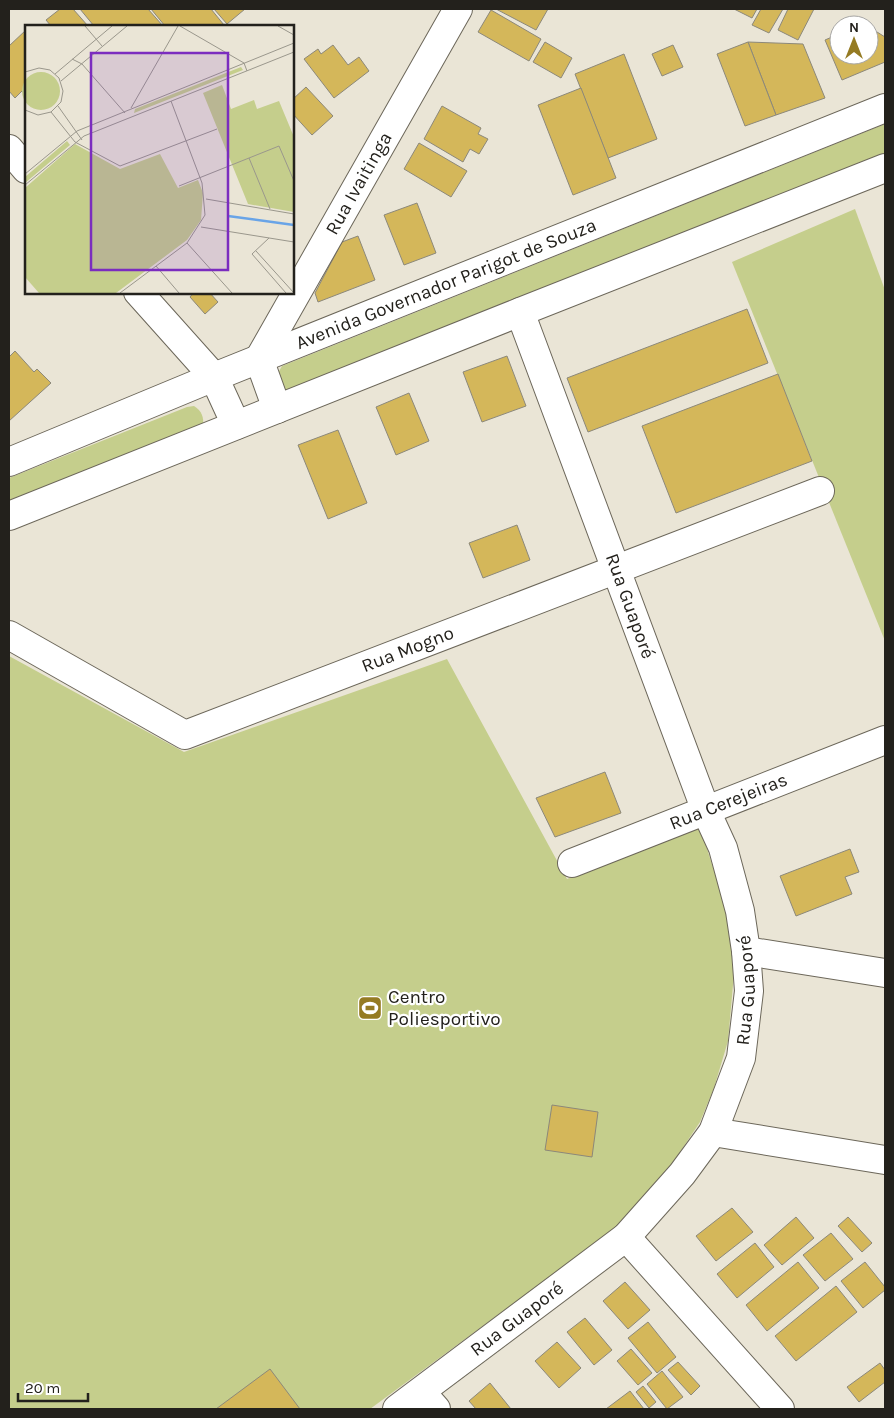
<svg xmlns="http://www.w3.org/2000/svg" width="894" height="1418" font-family="Karla,sans-serif">
<rect width="100%" height="100%" fill="#eae5d6"/>
<g fill="#c5ce8c">
<polygon points="885,124 885,158 294,395 281,389 278,373 282,366"/>
<polygon points="855,209 885,290 885,641 732,262"/>
<path d="M 194,406 C 202,411 204,417 203,427 L 9,508 L 9,478 L 187,407 Z"/>
<polygon points="9,656 184,752 447,659 567,879 700,827 728,914 734,974 728,1041 714,1088 700,1122 668,1170 624,1222 370,1409 9,1409"/>
</g>
<g fill="#d4b75a" stroke="#8c887a">
<polygon points="60,9 73,9 88,26 51,26 46,20"/>
<polygon points="80,9 148,9 163,26 94,26"/>
<polygon points="151,9 211,9 224,25 223,26 165,26"/>
<polygon points="214,9 245,9 227,24"/>
<polygon points="496,9 548,9 536,30"/>
<polygon points="734,9 757,9 752,18"/>
<polygon points="761,9 783,9 769,33 752,25"/>
<polygon points="788,9 814,9 798,40 778,30"/>
<polygon points="491,10 541,39 529,61 478,32"/>
<polygon points="869,27 885,37 885,62 842,80 825,40 839,34 839,55 869,55"/>
<polygon points="26,30 26,96 22,91 15,98 9,91 9,46"/>
<polygon points="545,42 572,58 561,78 533,62"/>
<polygon points="748,42 803,44 825,98 776,115"/>
<polygon points="748,42 776,115 745,126 717,54"/>
<polygon points="333,45 348,65 359,57 369,71 334,98 304,59 318,49 321,54"/>
<polygon points="673,45 683,67 662,76 652,54"/>
<polygon points="624,54 657,139 608,158 575,74"/>
<polygon points="306,87 333,116 312,135 292,113 292,100"/>
<polygon points="581,88 616,178 573,195 538,105"/>
<polygon points="442,106 481,128 478,134 488,139 479,154 470,149 463,162 424,139"/>
<polygon points="419,143 467,171 451,197 404,169"/>
<polygon points="417,203 436,253 404,265 384,215"/>
<polygon points="358,236 375,280 318,302 315,293 342,242"/>
<polygon points="194,292 209,292 218,302 205,314 190,297"/>
<polygon points="747,309 768,363 588,432 567,378"/>
<polygon points="15,351 34,372 37,369 51,383 9,421 9,357"/>
<polygon points="507,356 526,406 482,422 463,372"/>
<polygon points="778,374 812,461 676,513 642,426"/>
<polygon points="409,393 429,441 396,455 376,407"/>
<polygon points="338,430 367,503 328,519 298,445"/>
<polygon points="517,525 530,560 483,578 469,543"/>
<polygon points="605,772 621,813 555,837 536,798"/>
<polygon points="850,849 859,872 845,877 852,894 796,916 780,876"/>
<polygon points="552,1105 598,1112 592,1157 545,1150"/>
<polygon points="732,1208 753,1232 716,1261 696,1236"/>
<polygon points="796,1217 814,1238 782,1265 764,1245"/>
<polygon points="848,1217 872,1243 862,1252 838,1226"/>
<polygon points="831,1233 853,1259 825,1281 803,1255"/>
<polygon points="755,1243 774,1267 737,1298 717,1274"/>
<polygon points="798,1262 819,1288 767,1331 746,1305"/>
<polygon points="865,1262 885,1287 885,1290 863,1308 841,1281"/>
<polygon points="625,1282 650,1310 628,1329 603,1301"/>
<polygon points="836,1286 857,1312 796,1361 775,1336"/>
<polygon points="585,1318 612,1350 594,1365 567,1332"/>
<polygon points="648,1322 676,1357 657,1373 628,1338"/>
<polygon points="557,1342 581,1368 559,1388 535,1361"/>
<polygon points="631,1349 652,1373 638,1385 617,1361"/>
<polygon points="678,1362 700,1386 691,1395 668,1370"/>
<polygon points="880,1363 885,1370 885,1382 859,1402 847,1387"/>
<polygon points="270,1369 300,1409 216,1409"/>
<polygon points="662,1371 683,1397 667,1409 647,1384"/>
<polygon points="490,1383 511,1409 476,1409 469,1401"/>
<polygon points="643,1386 656,1402 649,1408 636,1392"/>
<polygon points="630,1391 644,1409 606,1409"/>
</g>
<g fill="none" stroke-linecap="round" stroke-linejoin="round">
<defs>
<g id="minor">
<polyline points="9,149 26,169"/>
<polyline points="138,292 214,377 236,425"/>
<path id="s1" d="M 277,409 L 259,359 L 458,9"/>
<path id="s2" d="M 9,462 L 214,377 L 885,108"/>
<polyline points="9,516 520,312 885,168"/>
<path id="s3" d="M 9,635 L 185,735 L 820,491"/>
<path id="s4" d="M 572,863 L 885,740"/>
<polyline points="746,951 885,973"/>
<polyline points="713,1132 885,1160"/>
<polyline points="626,1237 780,1409"/>
<polyline points="421,1392 436,1409"/>
<path id="s5" d="M 397,1409 L 626,1237 L 682,1174 L 713,1132 L 741,1058 L 749,991 L 746,951 L 740,911 L 723,848 L 706,811 L 520,312"/>
</g>
</defs>
<use href="#minor" stroke="#6c675a" stroke-width="30"/>
<use href="#minor" stroke="#fff" stroke-width="28"/>
</g>
<defs>
<symbol id="stadium-square" viewBox="-11 -11 22 22"><rect x="-9" y="-9" width="18" height="18" rx="4" fill="#957b23" stroke="#fff"/><path d="M0-5a6.5 5 0 1 0 0 10a6.5 5 0 1 0 0-10ZM-3.5-1.8h7v3.6h-7Z" fill="#fff"/></symbol>
</defs>
<g fill-rule="evenodd">
<use href="#stadium-square" x="356" y="994" width="28" height="28"/>
</g>
<g text-anchor="middle" dominant-baseline="central" stroke-width="4.5" stroke-linejoin="round" paint-order="stroke">
<g font-size="19" fill="#23211c" stroke="#fff">
<text stroke="none"><textPath href="#s1" startOffset="255">Rua Ivaitinga</textPath></text>
<text stroke="none"><textPath href="#s2" startOffset="472">Avenida Governador Parigot de Souza</textPath></text>
<text transform="translate(630 606) rotate(70)">Rua Guaporé</text>
<text stroke="none"><textPath href="#s3" startOffset="441">Rua Mogno</textPath></text>
<text stroke="none"><textPath href="#s4" startOffset="168">Rua Cerejeiras</textPath></text>
<text stroke="none"><textPath href="#s5" startOffset="570">Rua Guaporé</textPath></text>
<text stroke="none"><textPath href="#s5" startOffset="150">Rua Guaporé</textPath></text>
</g>
<g font-size="19" fill="#23211c" stroke="#fff" text-anchor="start">
<text x="388" y="997">Centro<tspan x="388" dy="22">Poliesportivo</tspan></text>
</g>
</g>
<g transform="translate(25 25)">
<rect width="269" height="269" fill="#eae5d6"/>
<path d="M 216,42 L 218,45 L 109,88 L 110,84 ZM-3 66a19 19 0 1 1 38 0a19 19 0 1 1-38 0ZM 197,60 L 206,84 L 229,75 L 232,84 L 254,76 L 269,112 L 269,187 L 223,179 L 178,68 ZM 42,116 L 45,120 L 0,158 L 0,152 ZM 50,119 L 95,144 L 135,129 L 153,163 L 173,155 L 178,168 L 176,195 L 162,215 L 91,268 L 14,268 L 0,252 L 0,163 Z" fill="#c5ce8c"/>
<path fill="none" stroke="#69a4e7" stroke-width="2.5" d="M 203,191 L 269,200"/>
<path fill="none" stroke="#9a978c" stroke-width="1" d="M 60,1 L 77,21M 155,1 L 219,38 L 222,46M 253,1 L 269,10M 47,34 L 57,39 L 100,88M 0,47 L 14,43 L 25,45 L 34,53 L 38,66 L 36,77 L 26,87 L 13,90 L 0,85M 30,49 L 87,1M 36,56 L 102,1M 33,81 L 57,115M 106,83 L 153,1M 26,87 L 50,117 L 95,141 L 192,104M 224,133 L 245,184M 0,149 L 52,106 L 269,18M 0,160 L 59,111 L 269,27M 154,161 L 254,121 L 269,156M 181,174 L 269,189M 176,202 L 269,217M 244,213 L 227,229 L 261,268M 162,218 L 207,268M 231,226 L 269,268M 131,241 L 154,268M 95,268 L 162,218 L 180,190 L 177,158 L 146,76"/>
<path fill="#7b2cbf" fill-opacity="0.15" stroke="#7b2cbf" stroke-width="2.5" d="M 66,28 L 203,28 L 203,245 L 66,245 Z"/>
<rect width="269" height="269" fill="none" stroke="#23211c" stroke-width="2.5"/>
</g>
<rect width="894" height="1418" fill="none" stroke="#23211c" stroke-width="20"/>
<g transform="translate(854 40)"><circle r="24" fill="#ffffff" stroke="#a7a6a4"/>
<path d="M0-4L9 19L0 12L-9 19Z" fill="#957b23"/>
<text y="-8" font-size="14" font-weight="bold" text-anchor="middle" fill="#23211c">N</text>
</g>
<path d="M18 1393v8h70v-8" fill="none" stroke="#23211c" stroke-width="2.5"/>
<text x="25" y="1393" font-size="15" fill="#23211c" stroke="#ffffff" stroke-width="4" paint-order="stroke">20 m</text>
</svg>
